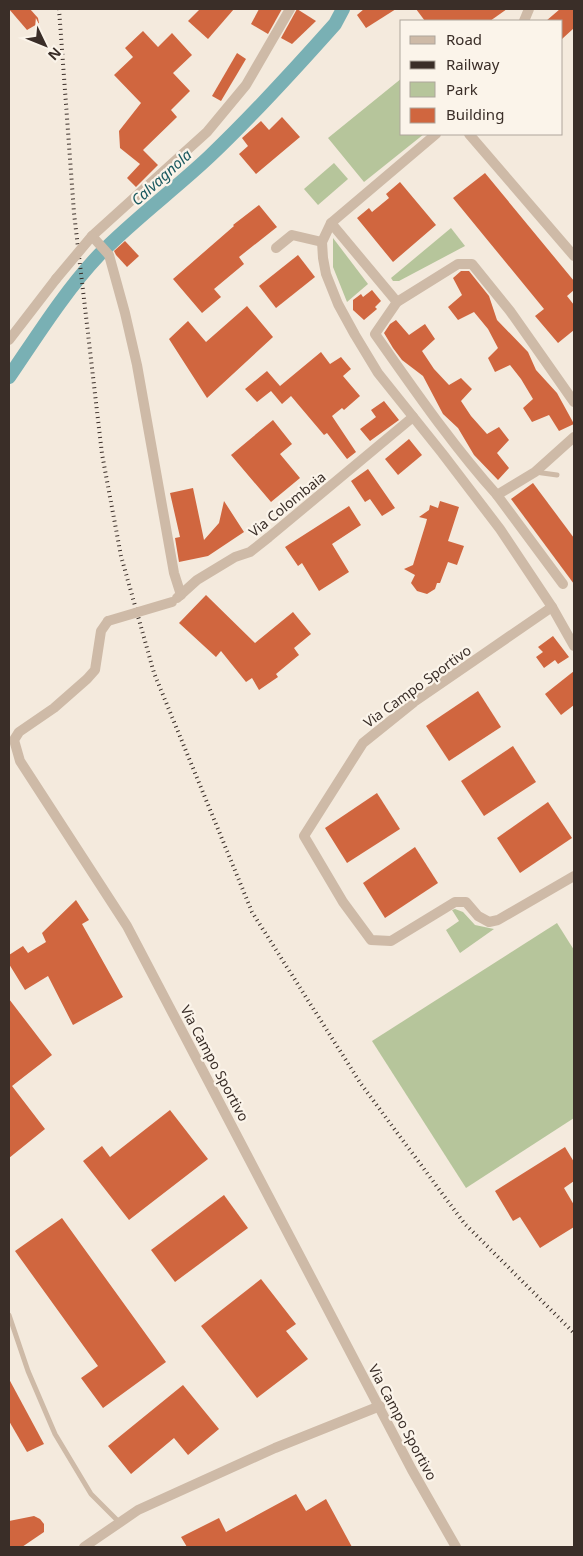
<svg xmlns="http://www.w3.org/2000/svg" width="583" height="1556" font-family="'Noto Sans',sans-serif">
<rect width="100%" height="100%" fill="#f4eadd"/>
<g fill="#b6c59b">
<polygon points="402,78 402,134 424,134 364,182 328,138"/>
<polygon points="334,163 348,179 318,205 304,189"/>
<polygon points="451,228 465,246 399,281 393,281 391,278"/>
<polygon points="333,238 368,284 347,302 333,267"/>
<polygon points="455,909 463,912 475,925 494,929 460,953 446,930 459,921 452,910"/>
<polygon points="557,923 574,950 574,1118 466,1188 372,1041"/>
</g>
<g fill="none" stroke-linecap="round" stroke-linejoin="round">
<path stroke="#79b0b4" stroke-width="14" d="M 9,377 C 37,336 65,291 99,255 C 134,219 174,190 210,156 C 254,114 295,69 335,24 L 343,9"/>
</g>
<g fill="#d0663f">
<polygon points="9,9 30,9 38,18 39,23 27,30"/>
<polygon points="200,9 234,9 208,39 188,21"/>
<polygon points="259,9 282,9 268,34 251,24"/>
<polygon points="297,9 316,21 292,44 281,38"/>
<polygon points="364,9 396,9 366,28 357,15"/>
<polygon points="416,9 507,9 490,21 425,21"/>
<polygon points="560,9 574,9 574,28 562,39 562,21 546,21"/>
<polygon points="143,31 158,47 172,33 192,55 173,73 190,91 171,110 177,117 143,150 158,165 136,187 127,178 140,164 120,148 119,131 141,103 114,75 133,57 125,48"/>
<polygon points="237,53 246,59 221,101 212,96"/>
<polygon points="282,117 300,137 256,174 239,154 248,146 242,138 261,121 269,130"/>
<polygon points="485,173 574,281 574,290 567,296 574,305 574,330 558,343 535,316 544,309 453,198"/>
<polygon points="400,182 436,225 393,262 357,218 369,208 372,212 389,198 386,194"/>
<polygon points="259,205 277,227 239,257 244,264 214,289 221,297 202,313 173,279 234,226 233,225"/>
<polygon points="125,241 139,256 127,267 116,255 114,251"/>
<polygon points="298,255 315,277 276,308 259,286"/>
<polygon points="461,271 469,271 489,296 497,320 528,352 536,370 557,393 574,424 559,431 549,415 532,422 523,408 533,399 521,379 510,365 495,372 488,358 498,348 488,329 474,312 458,320 448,307 462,295 453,278"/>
<polygon points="372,290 381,301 375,307 377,309 364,320 353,310 353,300 361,294 363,297"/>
<polygon points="247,306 273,337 207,398 169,339 188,321 206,342"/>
<polygon points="396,320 409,335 425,324 435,339 422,351 434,369 449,385 461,378 472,389 461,401 471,416 487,434 499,427 509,440 497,453 509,468 498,480 474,455 458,428 443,414 423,376 402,360 393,348 384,333 390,324"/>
<polygon points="321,352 330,364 341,357 351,369 343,376 360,396 344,410 342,408 332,416 356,452 347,459 327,433 324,435 291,396 282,404 271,391 257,402 245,389 267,371 280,386"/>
<polygon points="384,401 399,420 370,441 360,429 376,417 371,410"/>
<polygon points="273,420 292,444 280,454 300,478 271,502 231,455"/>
<polygon points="409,439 422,455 398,475 385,459"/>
<polygon points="368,469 395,508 382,516 370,499 365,502 351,481"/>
<polygon points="533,483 574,538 574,584 511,499"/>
<polygon points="193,488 204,540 219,523 224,501 244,532 208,556 179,562 175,538 180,537 170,493"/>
<polygon points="440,501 459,507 448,541 464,546 457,565 448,562 440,583 437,583 435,589 427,594 417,591 411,583 415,575 404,569 413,565 426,523 427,519 419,517 429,510 430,505 438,508"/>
<polygon points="349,506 361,525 332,544 349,572 319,591 302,563 298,566 285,547"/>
<polygon points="206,595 255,643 293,612 311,634 294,648 299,655 276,674 278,677 259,690 252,678 246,682 221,651 216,657 179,623"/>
<polygon points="553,636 569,657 558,664 555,660 544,668 536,657 543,652 538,647"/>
<polygon points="574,671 574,705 561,715 545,694"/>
<polygon points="478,691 501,727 449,761 426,726"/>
<polygon points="513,746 536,782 484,816 461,781"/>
<polygon points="377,793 400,829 347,863 325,828"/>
<polygon points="548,802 572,838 520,873 497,838"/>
<polygon points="415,847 438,883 385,918 363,883"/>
<polygon points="76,900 89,920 82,924 123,997 73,1025 48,976 25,990 9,964 9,955 23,946 28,953 46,942 42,933"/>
<polygon points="9,999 52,1055 12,1086 45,1129 9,1158"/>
<polygon points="170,1110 208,1159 129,1220 83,1161 102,1146 110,1157"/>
<polygon points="565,1147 574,1162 574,1181 564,1188 574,1205 574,1227 540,1248 520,1217 513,1221 495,1191"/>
<polygon points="224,1195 248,1228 175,1282 151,1250"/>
<polygon points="62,1218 166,1362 103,1408 81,1378 98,1366 15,1251"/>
<polygon points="261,1279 296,1324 286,1331 308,1359 257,1398 201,1326"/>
<polygon points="9,1379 44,1444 27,1452 9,1421"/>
<polygon points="183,1385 219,1429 188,1455 174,1438 131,1474 108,1446"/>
<polygon points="296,1494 306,1511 326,1499 352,1547 187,1547 181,1537 219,1518 226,1532"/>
<polygon points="34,1516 40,1519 44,1524 44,1532 22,1547 9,1547 9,1521"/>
</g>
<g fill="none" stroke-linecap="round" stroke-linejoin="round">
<g stroke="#cebaa7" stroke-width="5">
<polyline points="535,472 557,475"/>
<polyline points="9,1315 28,1371 55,1434 91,1494 120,1523"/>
</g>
<g stroke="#cebaa7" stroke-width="10">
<polyline points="524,21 529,9"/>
<polyline points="436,134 331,223 322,242 323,258 326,274 338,304 355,335 378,373 442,453 500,529 552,607 574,646"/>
<polyline points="469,134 574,256"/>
<polyline points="331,223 397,302"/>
<polyline points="276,248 292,235 322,242"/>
<polyline points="9,340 56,279"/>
<path d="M 574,402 L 510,311 L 472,264 L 458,264 L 397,302 L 375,334 C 414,389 452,445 497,495 L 535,472 L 574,437"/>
<polyline points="497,495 563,584"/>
<polyline points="181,595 174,573 137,365 125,313 109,255 92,236 207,132 246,85 290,9"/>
<polyline points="177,598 197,580 235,557 250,552 269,537 413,417"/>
<polyline points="552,607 414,702 363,743 304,836 343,902 371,940 391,941 455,902 466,902 478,916 489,922 498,920 574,876"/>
<polyline points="108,621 101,631 95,670 87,679 54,708 19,732 14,740 20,761 127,926 412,1470 456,1547"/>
<polyline points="84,1547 138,1510 275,1448 380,1406"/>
</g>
<polyline stroke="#3a2e28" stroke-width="4" stroke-dasharray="1 4" stroke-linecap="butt" points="59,9 74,213 102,454 121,556 154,673 252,912 361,1084 464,1223 574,1333"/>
<g stroke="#cebaa7" stroke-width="10">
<polyline points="56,279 92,236"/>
<polyline points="108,621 172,602"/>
</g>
</g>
<g text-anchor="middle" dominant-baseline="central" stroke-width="4.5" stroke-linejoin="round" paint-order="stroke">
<g font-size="14" fill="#3a2e28" stroke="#fbf4ea">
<text transform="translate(287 504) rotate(-39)">Via Colombaia</text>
<text transform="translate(417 686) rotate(-36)">Via Campo Sportivo</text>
<text transform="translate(215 1063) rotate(62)">Via Campo Sportivo</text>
<text transform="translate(403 1422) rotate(62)">Via Campo Sportivo</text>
</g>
<g font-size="15" font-style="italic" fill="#1a595f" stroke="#fbf4ea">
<text transform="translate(161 177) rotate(-42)">Calvagnola</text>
</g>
</g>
<rect width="583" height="1556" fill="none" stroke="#3a2e28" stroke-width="20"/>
<rect x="400" y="20" width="162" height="115" fill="#fbf4ea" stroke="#aea59c"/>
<rect x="410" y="36" width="25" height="8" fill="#cebaa7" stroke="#aea59c"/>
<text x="446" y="45" font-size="15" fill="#3a2e28">Road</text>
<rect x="410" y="61" width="25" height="8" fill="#3a2e28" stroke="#aea59c"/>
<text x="446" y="70" font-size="15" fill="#3a2e28">Railway</text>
<rect x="410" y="82" width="25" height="15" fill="#b6c59b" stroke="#aea59c"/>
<text x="446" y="95" font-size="15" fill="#3a2e28">Park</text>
<rect x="410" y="108" width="25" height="15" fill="#d0663f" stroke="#aea59c"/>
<text x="446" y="120" font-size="15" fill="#3a2e28">Building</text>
<g transform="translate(45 45) rotate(133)" stroke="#fbf4ea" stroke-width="4" paint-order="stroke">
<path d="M0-4L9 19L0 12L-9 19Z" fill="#3a2e28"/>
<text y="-8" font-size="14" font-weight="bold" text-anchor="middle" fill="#3a2e28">N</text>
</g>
</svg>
